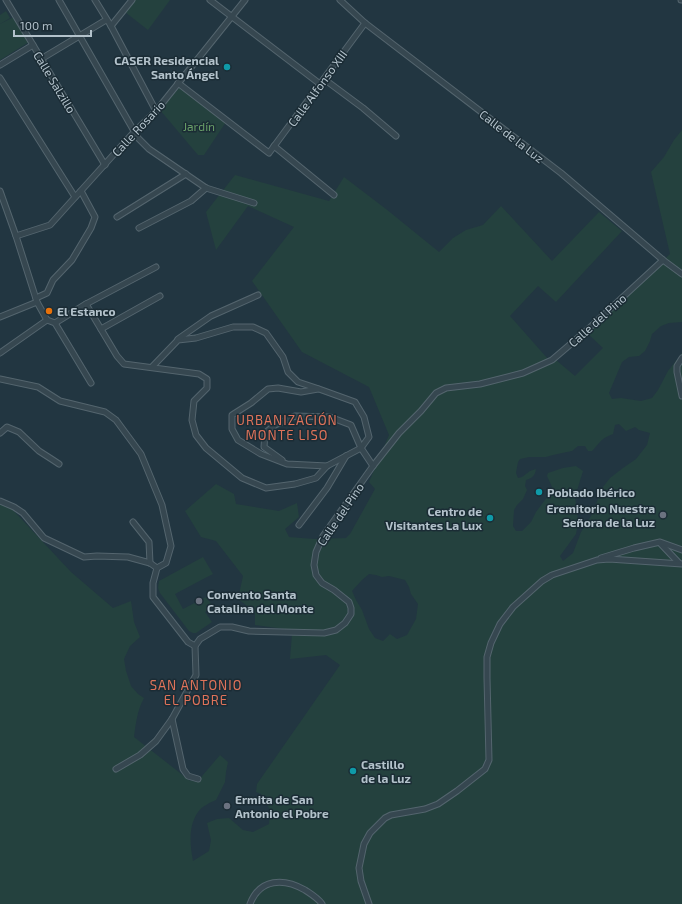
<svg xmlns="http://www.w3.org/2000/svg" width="682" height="904" font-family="'Exo 2',sans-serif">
<rect width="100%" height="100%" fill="#223641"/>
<g fill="#24413e" fill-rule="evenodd">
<polygon points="135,0 170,0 148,30 125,12"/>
<polygon points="6,11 10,18 0,24 0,15"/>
<polygon points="16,16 29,42 0,60 0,24"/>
<polygon points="180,87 226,122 204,155 198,155 160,110"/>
<path d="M 682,130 L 682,322 L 669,323 L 661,326 L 652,334 L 650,341 L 645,351 L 639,356 L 629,357 L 622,362 L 609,393 L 612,399 L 621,398 L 641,401 L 652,398 L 658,390 L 668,371 L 682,353 L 682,904 L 0,904 L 0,504 L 13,510 L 71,572 L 113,608 L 131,601 L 134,622 L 140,637 L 130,646 L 124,659 L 126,671 L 131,686 L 138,694 L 144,698 C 137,711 136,723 134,737 L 189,780 L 197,782 L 220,755 L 228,762 L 226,772 L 225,782 L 216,800 C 211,802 201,807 198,812 C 188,826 190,845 193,861 L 209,851 L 211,840 L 207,823 L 217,819 L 229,818 L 243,830 L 253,832 L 269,824 L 270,810 L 261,794 L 256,792 L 257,784 L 340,665 L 326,655 L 290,659 L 292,634 L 285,629 L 255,625 L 255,612 L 238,599 L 243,576 L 216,541 L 201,537 L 185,511 L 216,484 L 234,494 L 236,504 L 279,511 L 297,503 L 299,517 L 285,529 L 289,537 L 314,539 L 346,538 L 350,534 L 375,489 L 369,482 L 389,435 L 369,387 L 302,352 L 252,281 L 294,227 L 248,206 L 216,250 L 206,212 L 235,175 L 329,201 L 344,177 L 386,209 L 439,252 L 453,238 L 466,230 L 483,225 L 501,206 L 552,261 L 599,212 L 622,231 L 556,302 L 538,286 L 510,316 L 548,359 L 556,360 L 575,376 L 603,348 L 587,333 L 670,254 L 651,172 L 664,157 L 674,140 ZM 619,424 L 626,431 L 635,427 L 639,430 L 650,433 L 647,445 L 636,459 L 623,468 L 610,478 L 603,487 L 591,516 L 581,532 L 573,553 L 563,561 L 560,556 L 576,534 L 578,522 L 577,510 L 576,504 L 575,497 L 583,471 L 576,466 L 563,468 L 548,473 L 547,476 L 553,489 L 536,512 L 531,522 L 522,531 L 516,531 L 513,526 L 514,510 L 517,505 L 523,499 L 527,490 L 525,486 L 526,480 C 532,478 535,476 536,469 L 530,471 L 522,477 L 518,478 L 516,473 L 518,462 L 520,459 L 529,457 L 546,457 L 553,455 L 562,453 L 572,451 L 578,446 L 585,446 L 588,451 L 592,451 C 601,442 600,439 613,434 L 615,425 ZM 369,574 L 376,575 L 382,577 L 389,576 L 405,580 L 409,587 L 411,594 L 418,604 L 416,619 L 407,635 L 397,639 L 390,634 L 383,641 L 375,638 L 369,629 L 362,610 L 356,600 L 352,591 L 362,580 Z"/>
<polygon points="203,557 213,574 207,577 175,594 183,609 206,597 213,606 205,612 212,622 196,633 193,633 189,631 160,593 158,588 159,581"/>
</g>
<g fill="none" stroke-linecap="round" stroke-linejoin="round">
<defs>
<g id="minor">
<polyline points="6,0 105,165"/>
<polyline points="59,0 138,138 149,149 206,188 254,203"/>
<polyline points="95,0 111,26 156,111"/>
<polyline points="210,0 320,84"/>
<polyline points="340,0 365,23 561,173 663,260 682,274"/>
<polyline points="681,0 682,0"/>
<polyline points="111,26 132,0"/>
<polyline points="41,59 106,20"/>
<polyline points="0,65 33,45"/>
<polyline points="0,78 75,197"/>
<polyline points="324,79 363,108 396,136"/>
<polyline points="178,83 269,153 365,23"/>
<polyline points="274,146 334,195"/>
<polyline points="0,191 16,236 37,302 47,320 55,323 91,383"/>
<polyline points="117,217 186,174"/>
<polyline points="139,228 191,201 206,188"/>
<polyline points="16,236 50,225 134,132 156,111 245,0"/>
<polyline points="36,298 47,293 53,280 72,260 91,228 95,217 81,191"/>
<polyline points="86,304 117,356 124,364 199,374 207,379 207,388 194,401 192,420 196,435 206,448 242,478 266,488 295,484 316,478 327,466 361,448 369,437 364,417 355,402 319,389 298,382 288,372 283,357 266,333 253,327 233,327 196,338 178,340 152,367"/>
<polyline points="0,317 37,302"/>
<polyline points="55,323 86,304 156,267"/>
<polyline points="101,329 160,296"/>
<polyline points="178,339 211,316 258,295"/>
<polyline points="0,353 47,320"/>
<polyline points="682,358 677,366 677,372 682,396"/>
<polyline points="0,379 38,387 60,401 105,412 116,420 141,454 162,505 171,546 166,563 157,568 153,583 153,597 188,642 195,646"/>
<polyline points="318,389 301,392 278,388 268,389 251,403 232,415 232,429 238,440 261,454 287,464 327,466"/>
<polyline points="0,433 7,427 19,432 39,451 53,460 59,464"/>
<polyline points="282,460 264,447 265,433 275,425 295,416 330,417 351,425 361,448 373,466"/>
<polyline points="0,501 14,507 23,513 44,538 84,557 97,556 128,557 150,563 157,568"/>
<polyline points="133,522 149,542 150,563"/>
<polyline points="299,525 327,488 346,456"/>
<polyline points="660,543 679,563"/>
<polyline points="601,558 634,548 660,542 682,550"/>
<polyline points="172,719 183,769 188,776 198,779"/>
<polyline points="116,769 140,755 156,741 172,719 196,675 195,646 200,639 220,627 232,627 249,631 324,633 336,630 345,623 351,614 351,608 349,602 334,590 322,583 316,575 314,565 316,552 323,536 373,466 399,433 421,411 436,393 446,388 480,384 523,373 552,360 586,331 663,260"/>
<path d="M 250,904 C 260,878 284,878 305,890 C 311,894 318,898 322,904"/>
<polyline points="369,904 361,881 359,868 364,844 370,833 385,818 391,815 425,809 438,804 457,791 485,769 489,760 487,678 487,657 491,643 500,624 513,607 542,581 552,575 597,560 609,559 682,564"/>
</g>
</defs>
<use href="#minor" stroke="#54656e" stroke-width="7"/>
<use href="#minor" stroke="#364750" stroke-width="5"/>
</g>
<g fill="#0f9aa8" stroke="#1b2c35" stroke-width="1.5">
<circle cx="227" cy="67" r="4"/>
<circle cx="539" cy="492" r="4"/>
<circle cx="490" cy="518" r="4"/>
<circle cx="353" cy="771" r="4"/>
</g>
<circle fill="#e8710a" stroke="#1b2c35" stroke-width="1.5" cx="49" cy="311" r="4"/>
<g fill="#6b7280" stroke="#1b2c35" stroke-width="1.5">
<circle cx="663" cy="515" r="4"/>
<circle cx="199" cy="601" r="4"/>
<circle cx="227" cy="806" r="4"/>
</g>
<g text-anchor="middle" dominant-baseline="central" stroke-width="3" stroke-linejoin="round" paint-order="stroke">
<g font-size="12" font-weight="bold" fill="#b3c2cb" stroke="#1b2c35" text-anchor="start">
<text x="219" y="60" text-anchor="end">CASER Residencial<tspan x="219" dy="14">Santo Ángel</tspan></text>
<text x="57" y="311">El Estanco</text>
<text x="547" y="492">Poblado Ibérico</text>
<text x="655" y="508" text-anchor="end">Eremitorio Nuestra<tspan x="655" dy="14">Señora de la Luz</tspan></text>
<text x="482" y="511" text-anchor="end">Centro de<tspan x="482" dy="14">Visitantes La Lux</tspan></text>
<text x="207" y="594">Convento Santa<tspan x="207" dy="14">Catalina del Monte</tspan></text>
<text x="361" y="764">Castillo<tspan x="361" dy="14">de la Luz</tspan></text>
<text x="235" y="799">Ermita de San<tspan x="235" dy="14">Antonio el Pobre</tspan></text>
</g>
<g font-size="12" fill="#b3c2cb" stroke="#1b2c35">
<text transform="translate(55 82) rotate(59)">Calle Salzillo</text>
<text transform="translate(317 88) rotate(-54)">Calle Alfonso XIII</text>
<text transform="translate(138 128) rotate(-47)">Calle Rosario</text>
<text transform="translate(512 136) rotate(38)">Calle de la Luz</text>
<text transform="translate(597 320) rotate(-42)">Calle del Pino</text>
<text transform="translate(340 514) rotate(-56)">Calle del Pino</text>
</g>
<g font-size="12" fill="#689e67" stroke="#1b2c35">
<text x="199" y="126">Jardín</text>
</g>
<g font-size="13" letter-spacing="1" fill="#df735a" stroke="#1b2c35">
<text x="287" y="420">URBANIZACIÓN<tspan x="287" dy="15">MONTE LISO</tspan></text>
<text x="196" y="685">SAN ANTONIO<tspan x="196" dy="15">EL POBRE</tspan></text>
</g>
</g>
<path d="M14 30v6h77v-6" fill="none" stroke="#b3c2cb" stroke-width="2"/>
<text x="20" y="30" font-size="12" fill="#b3c2cb" stroke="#1b2c35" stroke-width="3" paint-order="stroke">100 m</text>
</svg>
